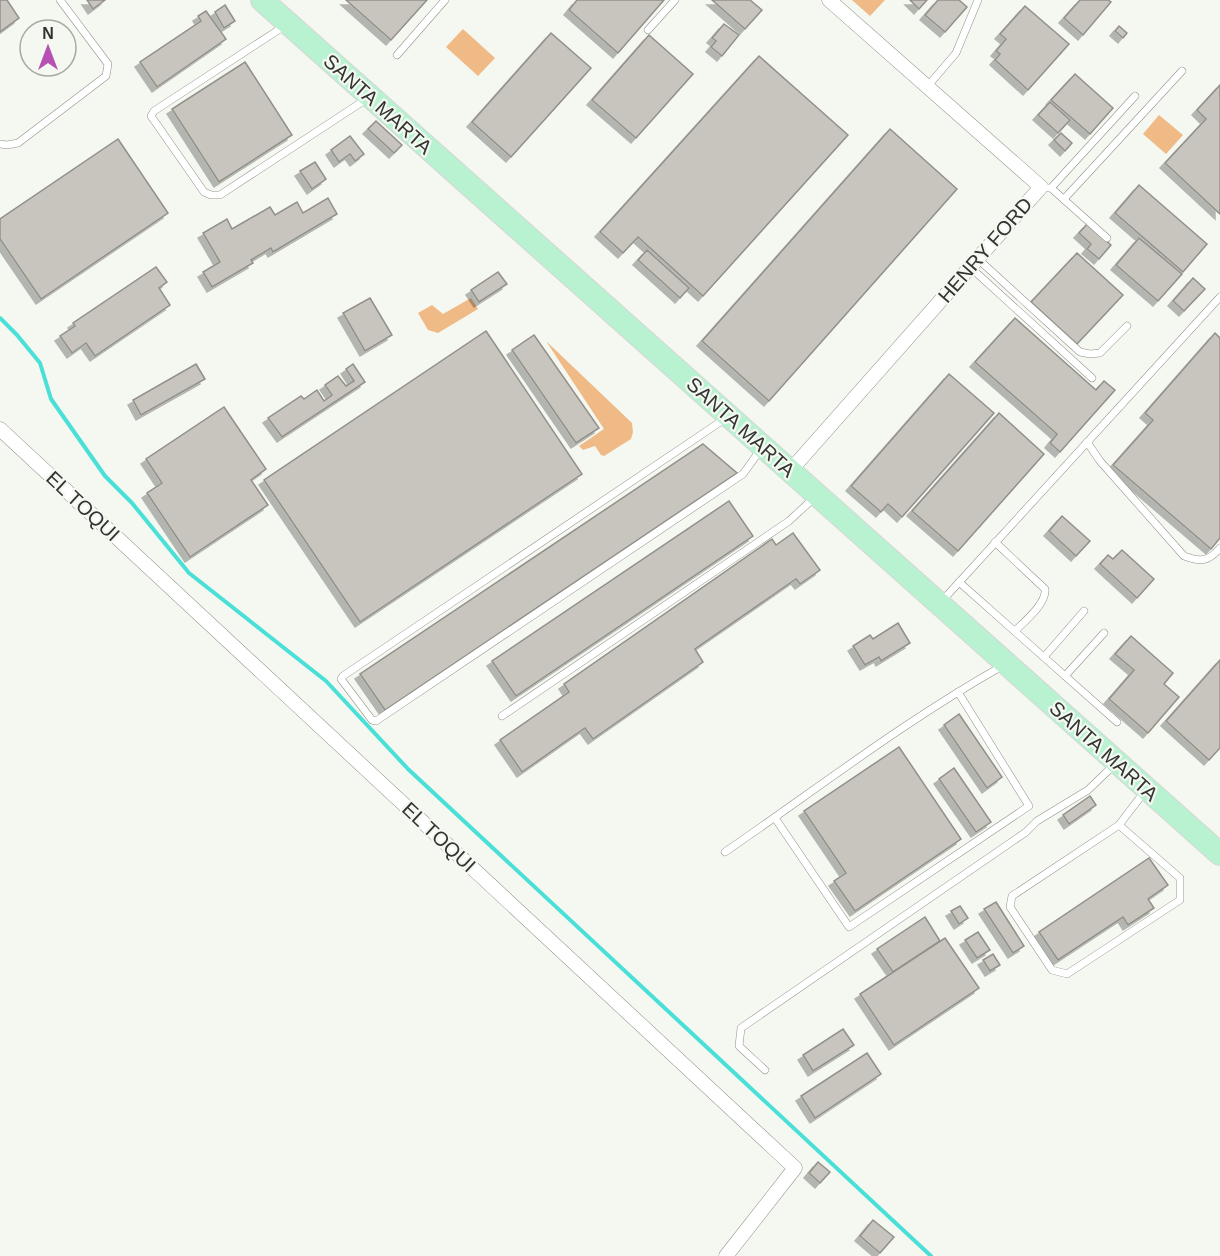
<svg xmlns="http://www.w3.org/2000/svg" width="1220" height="1256" font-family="Helvetica,sans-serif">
<defs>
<filter id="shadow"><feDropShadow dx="-5" dy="5" stdDeviation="0" flood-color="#0004"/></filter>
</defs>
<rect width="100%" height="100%" fill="#f4f8f0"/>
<g fill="#f0ba87">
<polygon points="852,0 885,0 870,16"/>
<polygon points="463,29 495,58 478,76 446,47"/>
<polygon points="1159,115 1183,135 1166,154 1143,134"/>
<polygon points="471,298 478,309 438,333 428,330 418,313 432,305 443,314"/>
<polygon points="546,341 632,423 633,432 631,439 604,456 601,455 595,446 583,450 579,446 604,429"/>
</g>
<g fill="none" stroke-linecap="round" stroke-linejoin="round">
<polyline stroke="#4adfd7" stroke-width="4" points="0,318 17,335 40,363 51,399 105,476 132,503 189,573 326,681 408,769 931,1256"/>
</g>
<g fill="#c7c5bd" stroke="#929089" stroke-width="1.5" filter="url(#shadow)">
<polygon points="0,0 7,0 19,18 0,32"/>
<polygon points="87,0 105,0 93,9"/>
<polygon points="346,0 427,0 391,40"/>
<polygon points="577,0 664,0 618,53 569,10"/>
<polygon points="712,0 750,0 762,10 745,29"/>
<polygon points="910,0 927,0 919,9"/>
<polygon points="938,0 959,0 967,7 945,32 925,15"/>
<polygon points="1080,0 1108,0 1111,2 1083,35 1064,18"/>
<polygon points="225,5 235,21 224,28 215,12"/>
<polygon points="1025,6 1069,44 1028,90 995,60 1000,54 996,51 1006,39 1000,34"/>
<polygon points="206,11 226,39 157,87 140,62 201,21 198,16"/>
<polygon points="724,24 739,35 722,56 711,47 716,41 712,38"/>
<polygon points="1119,26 1127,33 1123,38 1115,31"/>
<polygon points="551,33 591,68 511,157 472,122"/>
<polygon points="649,35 693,74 636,138 592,100"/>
<polygon points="759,56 848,135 703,296 638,237 623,253 600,232"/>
<polygon points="245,62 292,135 219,182 172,109"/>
<polygon points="1075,74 1113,108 1090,134 1051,100"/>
<polygon points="1220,85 1220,214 1165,163 1206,119 1197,110"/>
<polygon points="1050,102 1070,120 1058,133 1038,115"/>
<polygon points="376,121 402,145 394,153 368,129"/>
<polygon points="890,129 957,189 769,401 702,341"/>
<polygon points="1061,133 1072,143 1065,151 1054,140"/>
<polygon points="350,136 364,154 355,161 350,154 339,162 331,150"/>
<polygon points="118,139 168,213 41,299 0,239 0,219"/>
<polygon points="315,162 326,179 312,189 300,171"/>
<polygon points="1139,185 1207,244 1183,272 1115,213"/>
<polygon points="328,198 337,214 273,252 271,248 251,260 253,263 212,287 203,272 220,262 203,233 227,219 232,229 270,207 275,215 297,202 303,213"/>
<polygon points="1087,224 1111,245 1099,259 1087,249 1091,244 1079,233"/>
<polygon points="1139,238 1182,274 1158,301 1116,265"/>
<polygon points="647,250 689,288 680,298 638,260"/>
<polygon points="1077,253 1123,295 1077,344 1031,302"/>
<polygon points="156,267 167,282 159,288 170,305 95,356 86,343 72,353 60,336 75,326 73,323"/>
<polygon points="498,272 507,284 479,302 471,290"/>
<polygon points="1193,278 1205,289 1184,311 1173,301"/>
<polygon points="370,298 392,335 365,351 343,313"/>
<polygon points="1015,318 1096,390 1104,381 1115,390 1060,452 1050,443 1057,434 975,362"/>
<polygon points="486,331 582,474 360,622 264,480"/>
<polygon points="1215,333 1220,338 1220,538 1211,549 1113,465 1153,420 1145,413"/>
<polygon points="534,335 599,428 576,443 512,350"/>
<polygon points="196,364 205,379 141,415 133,400"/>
<polygon points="353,364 365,382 282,437 268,418 301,396 304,399 317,390 324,401 332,395 325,385 338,376 346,386 354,381 346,369"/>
<polygon points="949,374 994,413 902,517 888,504 881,512 851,486"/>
<polygon points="224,407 266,469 251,480 268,505 190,557 147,493 162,483 146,459"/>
<polygon points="999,413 1044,454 958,551 912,511"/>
<polygon points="703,444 737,473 385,710 360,674"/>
<polygon points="729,501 753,536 516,696 492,661"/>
<polygon points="1062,516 1090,541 1076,556 1049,531"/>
<polygon points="793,533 820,570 800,584 796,579 695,649 703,662 593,739 585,728 522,772 500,740 569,692 564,684 772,539 776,545"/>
<polygon points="1122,550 1154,579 1137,598 1100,564 1108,555 1113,559"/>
<polygon points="898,623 910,643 881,661 879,657 865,665 853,646 870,635 873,639"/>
<polygon points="1131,636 1173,673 1164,684 1179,697 1148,733 1109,699 1134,670 1115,654"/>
<polygon points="1220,660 1220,748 1209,760 1166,721"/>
<polygon points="959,714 1002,777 987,788 944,725"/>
<polygon points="899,747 961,839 855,911 834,881 846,873 804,811"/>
<polygon points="954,768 991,822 976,832 939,779"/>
<polygon points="1090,796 1096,805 1069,824 1063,815"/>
<polygon points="1149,858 1168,885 1148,899 1154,908 1128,925 1123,917 1058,960 1039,932"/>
<polygon points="996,902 1024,946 1013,953 984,909"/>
<polygon points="960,906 968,918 959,924 951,911"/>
<polygon points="925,917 940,941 893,972 877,949"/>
<polygon points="978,932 990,950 977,958 965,940"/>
<polygon points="945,938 979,988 894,1045 860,994"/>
<polygon points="993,954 1000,965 990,971 983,960"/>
<polygon points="843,1029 854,1045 813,1071 803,1055"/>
<polygon points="867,1053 881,1074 815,1118 801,1096"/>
<polygon points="818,1162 830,1172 820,1183 809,1173"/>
<polygon points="873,1220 894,1237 880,1253 860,1236"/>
</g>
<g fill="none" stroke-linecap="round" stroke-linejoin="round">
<defs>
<g id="lane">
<polyline points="286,25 154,111 151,116 204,192 211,195 220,195 368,98"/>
<polyline points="648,30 675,0"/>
<polyline points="397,55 445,0"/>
<polyline points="927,87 956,53 978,0"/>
<polyline points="0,144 7,145 18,143 106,76 108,64 60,0"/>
<polyline points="1048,188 1051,188 1107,238"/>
<polyline points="1051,188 1135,96"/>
<polyline points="1064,199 1182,71"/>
<polyline points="978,259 1080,352 1090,354 1100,353 1127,326"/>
<polyline points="970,267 1092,378"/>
<polyline points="726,418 343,676 341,679 372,720 376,721 743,474 761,449"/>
<path d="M 1087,442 L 1100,461 L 1184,556 C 1200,562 1208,562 1220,548"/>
<path d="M 995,542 L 1045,589 C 1047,603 1025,621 1015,631"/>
<polyline points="959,582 1117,722"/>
<polyline points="941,602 1220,297"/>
<polyline points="1044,657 1084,611"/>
<polyline points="1065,676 1104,633"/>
<polyline points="502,716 789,521 815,497"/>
<polyline points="775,818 849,927 1029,806 958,692"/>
<polyline points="1119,825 1180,878 1180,900 1067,974 1052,970 1010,907 1012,896 1119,825 1145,791"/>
<path d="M 725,852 C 817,789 906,720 1004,665"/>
<polyline points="765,1070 739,1046 741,1028 1026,832 1037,821 1088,790 1115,764"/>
</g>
<g id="street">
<polyline points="0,429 795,1168 726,1256"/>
<polyline points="790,471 1041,187 829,0"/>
</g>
<polyline id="primary" points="262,0 1220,854"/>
</defs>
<use href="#lane" stroke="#8f928b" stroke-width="8"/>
<use href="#street" stroke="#8f928b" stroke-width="15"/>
<use href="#primary" stroke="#d6d6d6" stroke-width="24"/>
<use href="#lane" stroke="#fff" stroke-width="7"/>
<use href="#street" stroke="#fff" stroke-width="14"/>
<use href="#primary" stroke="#b8f2d1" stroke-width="22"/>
</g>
<g text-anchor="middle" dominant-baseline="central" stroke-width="4.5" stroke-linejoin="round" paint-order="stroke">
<g font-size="20" fill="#323431" stroke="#f4f8f0">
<text transform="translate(378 104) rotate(42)">SANTA MARTA</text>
<text transform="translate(985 250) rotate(-49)">HENRY FORD</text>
<text transform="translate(741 427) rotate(42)">SANTA MARTA</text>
<text transform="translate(83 506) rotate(43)">EL TOQUI</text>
<text transform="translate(1104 751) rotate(42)">SANTA MARTA</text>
<text transform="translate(439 837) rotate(43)">EL TOQUI</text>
</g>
</g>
<g transform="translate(48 48)"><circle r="28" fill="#f4f8f0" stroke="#a6aaa4" stroke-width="1.5"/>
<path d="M0-4.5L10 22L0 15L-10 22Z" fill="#b850b3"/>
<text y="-9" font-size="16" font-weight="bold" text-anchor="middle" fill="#323431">N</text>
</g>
</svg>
